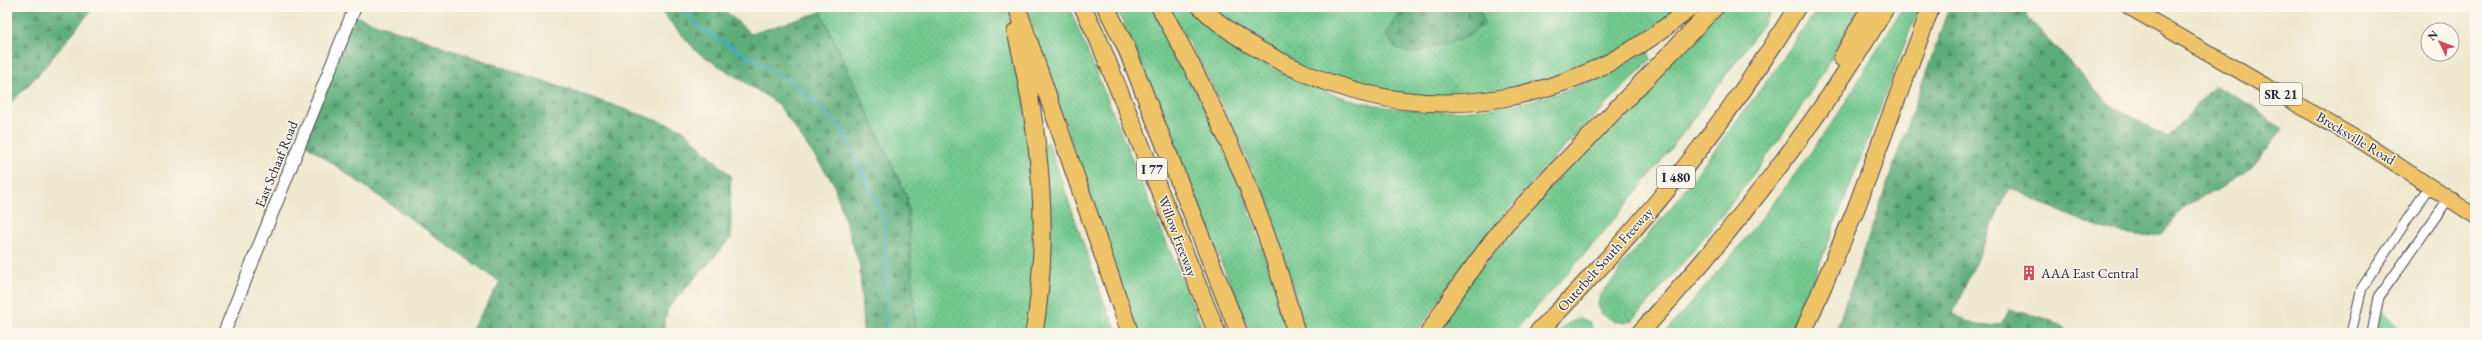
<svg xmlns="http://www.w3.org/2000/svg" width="2482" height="340" font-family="'EB Garamond',serif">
<defs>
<pattern id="grass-dots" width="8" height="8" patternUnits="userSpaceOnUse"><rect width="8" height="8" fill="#72c98e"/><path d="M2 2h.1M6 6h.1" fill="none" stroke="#62ac7b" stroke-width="1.8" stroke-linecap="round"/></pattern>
<pattern id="forest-firs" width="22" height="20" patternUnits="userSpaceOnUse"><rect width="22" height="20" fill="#5dad79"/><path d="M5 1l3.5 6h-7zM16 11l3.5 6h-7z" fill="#4c8c64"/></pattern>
</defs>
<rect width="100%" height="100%" fill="#fbf7ec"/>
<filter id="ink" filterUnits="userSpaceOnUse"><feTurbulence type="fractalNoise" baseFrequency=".025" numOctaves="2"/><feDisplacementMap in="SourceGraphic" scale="8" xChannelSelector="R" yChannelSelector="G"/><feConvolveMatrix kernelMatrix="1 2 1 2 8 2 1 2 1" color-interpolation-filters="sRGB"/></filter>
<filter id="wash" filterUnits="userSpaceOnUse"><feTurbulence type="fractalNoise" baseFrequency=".012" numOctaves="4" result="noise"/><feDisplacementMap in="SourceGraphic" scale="16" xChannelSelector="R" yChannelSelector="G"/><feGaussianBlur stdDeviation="0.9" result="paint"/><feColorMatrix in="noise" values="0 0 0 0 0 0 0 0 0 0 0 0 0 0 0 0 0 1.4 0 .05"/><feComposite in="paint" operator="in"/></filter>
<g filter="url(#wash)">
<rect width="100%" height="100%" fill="#efe9cf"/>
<g fill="url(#grass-dots)" stroke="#4a7664">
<polygon points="822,7 1010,7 1035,127 1034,333 916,333 907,197 821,12"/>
<polygon points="1026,7 1069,7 1204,333 1139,333 1116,275"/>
<path d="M 1116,7 L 1153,7 L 1169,33 L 1240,184 L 1291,333 L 1251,333 C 1204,225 1165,114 1116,7 Z"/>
<path d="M 1168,7 L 1188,7 C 1211,28 1235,47 1263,63 C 1381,133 1534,125 1648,50 L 1650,60 C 1566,146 1479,229 1418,333 L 1304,333 C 1281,218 1228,107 1168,7 Z"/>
<polygon points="1201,7 1479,7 1481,12 1514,7 1691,7 1612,62 1459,103 1316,79"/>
<path d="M 1722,7 L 1775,7 C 1693,123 1611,231 1512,333 L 1438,333 L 1475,275 L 1537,200 Z"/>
<path d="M 1819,7 L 1860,7 C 1800,122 1718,225 1632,321 L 1615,322 L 1602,314 L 1598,305 L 1600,295 L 1616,277 L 1622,265 L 1670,209 L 1775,70 Z"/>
<polygon points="1903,7 1919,7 1793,333 1665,333 1738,248 1785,188 1839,113"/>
<polygon points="1048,142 1104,303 1118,333 1039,333 1044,144"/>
<polygon points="2379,310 2405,333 2375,333"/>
<polygon points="1579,318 1590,322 1594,333 1557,333 1567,324"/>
</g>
<g fill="url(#forest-firs)" stroke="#40685a">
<polygon points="7,7 94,7 39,74 7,107"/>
<polygon points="657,7 721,7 751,34 821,12 907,197 916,333 863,333 860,267 833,182 777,103 697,52"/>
<polygon points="1402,7 1479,7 1485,24 1462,39 1410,54 1394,46 1385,34"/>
<path d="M 1949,7 L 2023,7 L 2031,21 L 2109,104 L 2168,138 L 2214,85 L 2252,106 L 2283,130 L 2252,167 L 2224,186 L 2188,204 L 2177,215 L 2161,235 C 2105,240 2058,208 2009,188 L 1953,313 C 1972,325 1979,328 2001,324 L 2009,309 C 2027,315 2053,316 2066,331 L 2064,333 L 1835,333 Z"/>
<polygon points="352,15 682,129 730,175 731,238 668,308 662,333 470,333 500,282 301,141"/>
</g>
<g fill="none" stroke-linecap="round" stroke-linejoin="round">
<polyline stroke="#43afc1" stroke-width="3" points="681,7 701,29 795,84 842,128 885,220 887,333"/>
</g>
</g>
<g filter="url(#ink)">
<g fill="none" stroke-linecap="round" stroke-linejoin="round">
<defs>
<g id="minor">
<polyline points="2351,333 2362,288 2430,185"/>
<polyline points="2372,333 2379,297 2449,198"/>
</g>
<polyline id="tertiary" points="224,333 355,7"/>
<polyline id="primary" points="2129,7 2364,143 2475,216"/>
<g id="motorway">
<polyline points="1017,7 1130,333"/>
<polyline points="1083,7 1099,41 1217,333"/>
<polyline points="1106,7 1126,47 1239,333"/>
<path d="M 1160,7 C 1218,111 1267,217 1296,333"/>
<path d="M 1201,7 C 1228,33 1260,52 1294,68 C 1430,133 1578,104 1691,7"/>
<path d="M 1016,32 C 1040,132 1051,232 1034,333"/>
<polyline points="1842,58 1870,7"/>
<polyline points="1429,333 1452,296 1505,224 1715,7"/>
<path d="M 1537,333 C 1635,235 1725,126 1797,7"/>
<path d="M 1640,333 C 1732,232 1817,125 1886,7"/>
<polyline points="1803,333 1855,211 1931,7"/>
</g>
</defs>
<use href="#minor" stroke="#414051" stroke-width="11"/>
<use href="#tertiary" stroke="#414051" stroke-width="14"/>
<use href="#primary" stroke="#414051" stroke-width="17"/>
<use href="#motorway" stroke="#414051" stroke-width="19"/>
<use href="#minor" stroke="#fff" stroke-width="9"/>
<use href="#tertiary" stroke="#fff" stroke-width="12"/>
<use href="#primary" stroke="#efc469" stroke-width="15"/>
<use href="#motorway" stroke="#efc469" stroke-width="17"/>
</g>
</g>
<defs>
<symbol id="building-bare" viewBox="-9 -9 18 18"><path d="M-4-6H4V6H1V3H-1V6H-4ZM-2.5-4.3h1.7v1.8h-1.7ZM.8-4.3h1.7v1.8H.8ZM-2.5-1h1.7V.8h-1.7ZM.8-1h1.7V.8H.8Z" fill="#d1495b" stroke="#fbf7ec" stroke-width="2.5" paint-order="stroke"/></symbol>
</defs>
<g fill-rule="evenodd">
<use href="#building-bare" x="2018" y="262" width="22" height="22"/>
</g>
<g text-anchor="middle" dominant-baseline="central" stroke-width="3" stroke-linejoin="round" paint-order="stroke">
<g fill="#fbf7ec" stroke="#636270" stroke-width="1">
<rect x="2260" y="83" width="42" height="22" rx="3"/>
<rect x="1137" y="158" width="30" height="22" rx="3"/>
<rect x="1657" y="166" width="38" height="22" rx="3"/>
</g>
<g font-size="13" font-weight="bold" fill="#22223b">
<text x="2281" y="94">SR 21</text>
<text x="1152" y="169">I 77</text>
<text x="1676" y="177">I 480</text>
</g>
<g font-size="14" fill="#22223b" stroke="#fbf7ec">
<text transform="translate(2356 138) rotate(31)">Brecksville Road</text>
<text transform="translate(276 164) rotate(-68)">East Schaaf Road</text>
<text transform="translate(1178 236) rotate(69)">Willow Freeway</text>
<text transform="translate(1605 259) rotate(-48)">Outerbelt South Freeway</text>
</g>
<g font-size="14" fill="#22223b" stroke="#fbf7ec" text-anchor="start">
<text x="2041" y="273">AAA East Central</text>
</g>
</g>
<rect width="2482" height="340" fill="none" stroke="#fbf7ec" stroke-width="24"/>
<g transform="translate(2440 42) rotate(313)"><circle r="19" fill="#fbf7ec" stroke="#a4a2a5"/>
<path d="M0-3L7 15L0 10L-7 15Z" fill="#d1495b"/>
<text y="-6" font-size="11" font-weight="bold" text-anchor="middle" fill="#22223b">N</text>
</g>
</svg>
